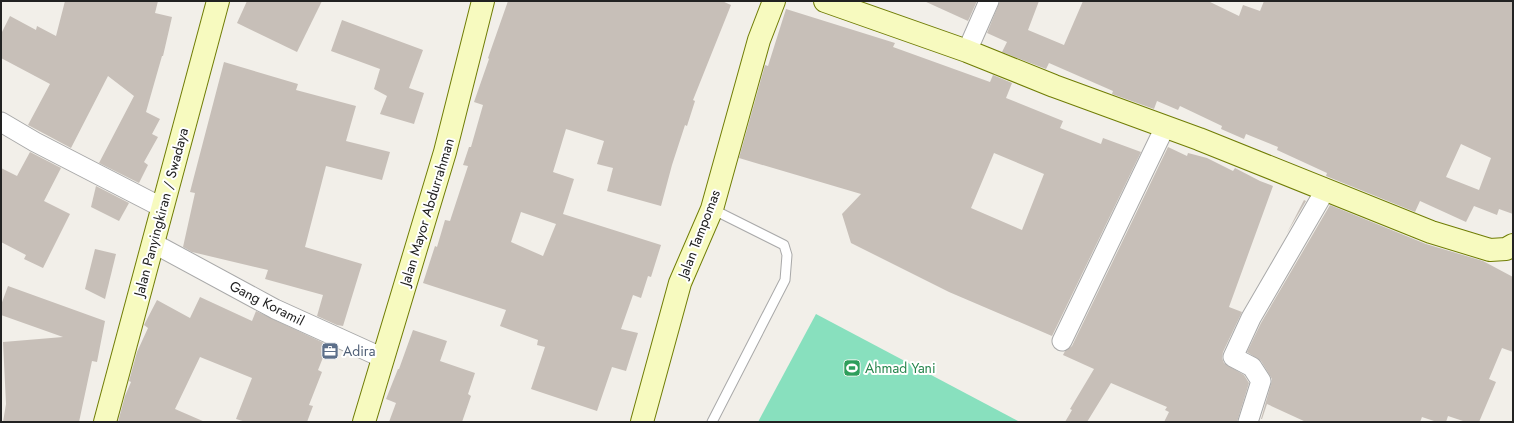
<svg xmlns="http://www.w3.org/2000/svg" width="1514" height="423" font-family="Jost,sans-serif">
<rect width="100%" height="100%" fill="#f2efe9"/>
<polygon fill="#88e0be" points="816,314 1020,422 758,422"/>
<g fill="#c7bfb8" fill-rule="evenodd">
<polygon points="65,1 158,1 155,13 172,17 163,56 162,56 146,112 160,119 152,134 158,137 144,162 148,165 139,183 99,163 134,96 108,76 71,148 28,125 50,84 1,58 1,34 10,16 36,30 37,26 56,36"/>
<polygon points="247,1 322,1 297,52 237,23"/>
<path d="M 508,1 L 722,1 L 731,5 L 693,100 L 695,101 L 687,126 L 685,125 L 672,165 L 661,206 L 607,191 L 613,168 L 597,164 L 604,141 L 566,129 L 553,172 L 574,179 L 563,214 L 661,245 L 651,277 L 648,276 L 641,298 L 633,295 L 621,329 L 638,333 L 626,371 L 612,367 L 597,411 L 531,389 L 545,347 L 537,345 L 538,340 L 500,326 L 506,310 L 423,283 L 435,246 L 437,247 L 445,220 L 450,221 L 468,166 L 463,165 L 469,147 L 471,147 L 483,105 L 474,102 L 489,59 L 488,58 ZM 521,212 L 556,224 L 543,256 L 511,242 Z"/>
<polygon points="924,1 977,1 968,21"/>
<path d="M 1000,1 L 1039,1 L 1028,30 L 1064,45 L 1083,1 L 1208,1 L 1239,16 L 1243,5 L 1260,11 L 1264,1 L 1513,1 L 1513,214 L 1499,209 L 1497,215 L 1474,206 L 1466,222 L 1420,201 L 1415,212 L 1326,176 L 1327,173 L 1277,150 L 1278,147 L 1246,134 L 1244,139 L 1221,129 L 1222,126 L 1180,106 L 1178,110 L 1157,101 L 1154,109 L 1112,94 L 1113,91 L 1049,63 L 1046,69 L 1002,52 L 1007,42 L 987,33 ZM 1461,144 L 1491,158 L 1479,190 L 1446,177 Z"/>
<path d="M 786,9 L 895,43 L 893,47 L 990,82 L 993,75 L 1012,83 L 1006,98 L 1063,121 L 1060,128 L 1101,144 L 1103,138 L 1141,152 L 1052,336 L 949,292 L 851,243 L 842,214 L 861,194 L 739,158 L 765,65 L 768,66 ZM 994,153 L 1044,174 L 1022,230 L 971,208 Z"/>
<polygon points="342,20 423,50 409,88 424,93 414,124 380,114 387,96 374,89 380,69 331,51"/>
<polygon points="224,62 298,84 296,90 356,106 346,141 390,152 382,180 326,166 305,247 362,264 343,326 337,325 317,316 323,295 265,279 268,270 192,252 183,247 195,193 190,192"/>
<polygon points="1168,147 1187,156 1188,153 1207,158 1233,171 1235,168 1260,181 1273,186 1229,307 1242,312 1223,352 1222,358 1224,363 1244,375 1249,383 1237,422 1164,422 1169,412 1165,410 1167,407 1111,383 1087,422 1065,422 1072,410 1070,409 1094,369 1063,355 1065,351 1072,346"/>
<polygon points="30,152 61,168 44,201 70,214 43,268 24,259 26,255 1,242 1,168 17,176"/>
<polygon points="96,186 129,203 119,221 91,207"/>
<polygon points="1304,200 1306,201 1287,233"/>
<polygon points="1330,205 1426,244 1483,261 1513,277 1513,352 1502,348 1489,379 1496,382 1479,422 1466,422 1448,416 1446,422 1437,422 1422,417 1420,422 1306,422 1267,404 1262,419 1261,419 1271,384 1272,379 1261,361 1247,352 1261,323"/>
<polygon points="95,249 116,254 105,299 85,289"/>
<polygon points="8,286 105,321 97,362 92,361 79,422 3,422 6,404 3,342 63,337 1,315 1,305"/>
<polygon points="200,297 252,321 256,311 328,345 318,370 322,372 309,405 313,406 307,422 246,422 236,419 252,378 200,357 175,409 205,422 118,422 125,396 131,382 129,381 137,352 148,328 144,325 157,300 190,318"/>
<polygon points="413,330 447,341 440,361 475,373 468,394 471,396 462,422 389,422 396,403 386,399 398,369 399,369"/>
</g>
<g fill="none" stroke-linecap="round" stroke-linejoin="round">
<defs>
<polyline id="lane" points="712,209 784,245 787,255 785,280 712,422"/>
<g id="street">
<polyline points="967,51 989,1"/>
<polyline points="1,122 35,142 163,208"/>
<polyline points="153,243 275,309 383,358"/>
<polyline points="1062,341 1165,127"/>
<polyline points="1248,422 1261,381 1252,367 1233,357 1251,318 1326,189"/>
</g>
<g id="secondary">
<polyline points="825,1 967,51 1054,86 1199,139 1431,232 1490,250 1506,249 1513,245"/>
<polyline points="105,422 218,1"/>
<polyline points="364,422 445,152 483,1"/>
<polyline points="642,422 680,283 712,209 759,40 774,1"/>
</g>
</defs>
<use href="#lane" stroke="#a9a9a9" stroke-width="11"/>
<use href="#street" stroke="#a9a9a9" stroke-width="21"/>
<use href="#secondary" stroke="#707d05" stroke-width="24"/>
<use href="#lane" stroke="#fff" stroke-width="9"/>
<use href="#street" stroke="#fff" stroke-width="19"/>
<use href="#secondary" stroke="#f7fabf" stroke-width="22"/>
</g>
<defs>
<symbol id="office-square" viewBox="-11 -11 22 22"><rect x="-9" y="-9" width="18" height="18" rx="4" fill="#5c6f8a" stroke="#fff"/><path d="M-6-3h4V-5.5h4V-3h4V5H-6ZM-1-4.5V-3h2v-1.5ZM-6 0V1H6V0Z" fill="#fff"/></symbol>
<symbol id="stadium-square" viewBox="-11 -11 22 22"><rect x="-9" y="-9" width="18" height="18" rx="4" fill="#2e9e5b" stroke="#fff"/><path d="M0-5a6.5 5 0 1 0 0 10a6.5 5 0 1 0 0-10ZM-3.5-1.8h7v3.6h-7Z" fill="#fff"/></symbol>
</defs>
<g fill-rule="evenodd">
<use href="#office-square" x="320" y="341" width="20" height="20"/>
<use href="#stadium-square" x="842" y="358" width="20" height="20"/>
</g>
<g text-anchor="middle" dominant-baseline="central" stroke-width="4" stroke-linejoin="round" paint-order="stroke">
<g font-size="14" fill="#222" stroke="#fff">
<text transform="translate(161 212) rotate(-75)">Jalan Panyingkiran / Swadaya</text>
<text transform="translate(427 212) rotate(-73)">Jalan Mayor Abdurrahman</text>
<text transform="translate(699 234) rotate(-69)">Jalan Tampomas</text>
<text transform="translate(267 303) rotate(27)">Gang Koramil</text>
</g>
<g font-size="14" fill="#4e5e75" stroke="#fff" text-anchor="start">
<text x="343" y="351">Adira</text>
</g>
<g font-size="14" fill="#27864d" stroke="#fff" text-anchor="start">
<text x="865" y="368">Ahmad Yani</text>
</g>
</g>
<rect width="1514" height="423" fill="none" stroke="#222222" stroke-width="4"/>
</svg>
